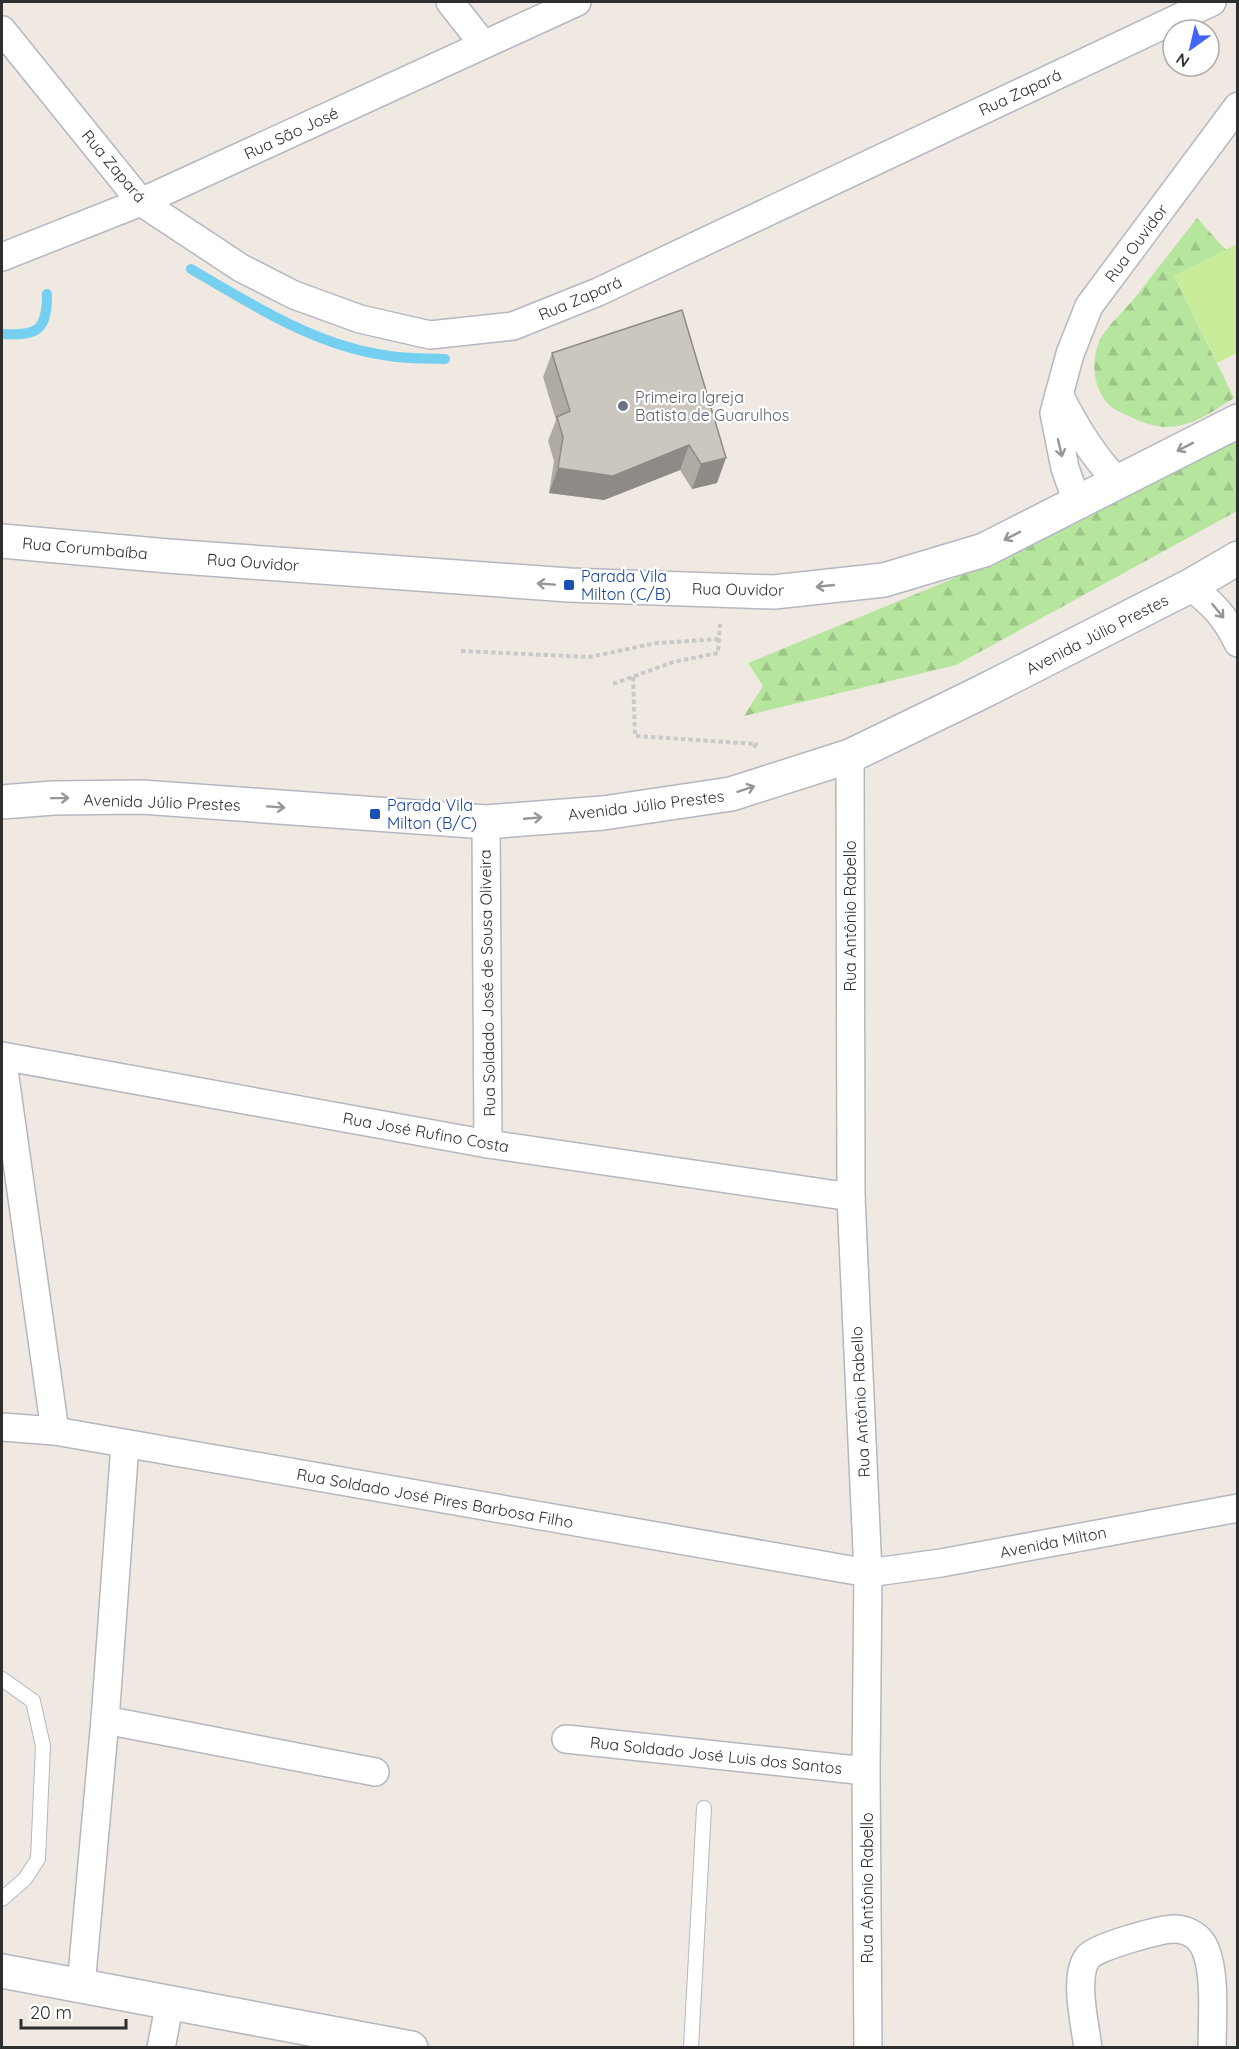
<svg xmlns="http://www.w3.org/2000/svg" width="1239" height="2049" font-family="Quicksand,sans-serif">
<defs>
<pattern id="forest-firs" width="22" height="20" patternUnits="userSpaceOnUse" patternTransform="scale(1.5)"><rect width="22" height="20" fill="#b6e59e"/><path d="M5 1l3.5 6h-7zM16 11l3.5 6h-7z" fill="#9dc588"/></pattern>
</defs>
<rect width="100%" height="100%" fill="#efe9e1"/>
<g fill="url(#forest-firs)">
<path d="M 1197,218 L 1226,250 L 1174,276 L 1234,398 C 1198,421 1175,438 1133,418 C 1127,415 1121,413 1116,410 C 1092,395 1089,359 1102,336 C 1112,321 1127,308 1138,294 C 1157,269 1177,244 1197,218 Z"/>
<polygon points="1237,439 1237,511 956,665 744,716 763,686 748,663 1001,559"/>
</g>
<polygon fill="#c9ec9a" points="1237,244 1237,353 1217,363 1174,276"/>
<g fill="none" stroke-linecap="round" stroke-linejoin="round">
<g stroke="#75cff0" stroke-width="10">
<path d="M 191,269 C 253,305 317,347 390,356 C 408,359 427,358 445,359"/>
<path d="M 2,334 C 37,336 47,331 47,294"/>
</g>
<defs>
<g id="service">
<polyline points="2,1679 33,1701 43,1746 38,1859 25,1879 2,1899"/>
<polyline points="691,2048 704,1808"/>
</g>
<g id="minor">
<polyline points="450,2 483,44"/>
<polyline points="2,30 141,202 241,268 294,295 360,319 430,335 513,326 598,292 1212,2"/>
<polyline points="2,257 141,202 577,2"/>
<path d="M 1059,394 C 1075,427 1092,455 1118,482"/>
<polyline points="1077,502 1065,468 1054,413 1070,354 1089,306 1238,106"/>
<path d="M 1190,586 C 1213,604 1225,616 1238,643"/>
<polyline points="850,756 851,1197 868,1573 866,1771 868,2048"/>
<polyline points="486,822 488,1144"/>
<polyline points="2,1427 55,1431 868,1573 941,1563 1238,1508"/>
<polyline points="55,1431 2,1056 488,1144 851,1197"/>
<polyline points="105,1720 375,1772"/>
<polyline points="566,1739 866,1771"/>
<polyline points="81,1986 105,1720 125,1444"/>
<polyline points="161,2048 170,2002"/>
<path d="M 1088,2048 C 1085,2024 1073,1976 1088,1957 C 1095,1947 1161,1929 1174,1929 C 1185,1929 1196,1934 1202,1943 C 1217,1966 1212,2020 1212,2048"/>
</g>
<g id="secondary">
<polyline points="2,541 168,556 569,585 774,592 884,580 984,550 1238,421"/>
<polyline points="2,802 53,798 142,797 486,822 603,813 731,794 850,756 980,693 1190,586 1238,558"/>
<polyline points="2,1971 411,2048"/>
</g>
</defs>
<use href="#service" stroke="#b4b7c1" stroke-width="16"/>
<use href="#minor" stroke="#b4b7c1" stroke-width="30"/>
<use href="#secondary" stroke="#b4b7c1" stroke-width="36"/>
<g stroke="#c9c9c9" stroke-width="4" stroke-dasharray="4.5 3" stroke-linecap="butt">
<polyline points="461,651 589,657 657,643 719,639"/>
<polyline points="633,677 635,736 756,744 753,749"/>
<polyline points="613,684 673,662 718,653 720,624"/>
</g>
<use href="#service" stroke="#fff" stroke-width="14"/>
<use href="#minor" stroke="#fff" stroke-width="27"/>
<use href="#secondary" stroke="#fff" stroke-width="33"/>
</g>
<polygon fill="#afaba4" points="682,310 717,483 692,489 680,470 604,500 549,493 554,461 548,441 556,420 543,377 552,353"/>
<g fill="#8e8b86">
<polygon points="689,445 680,470 604,500 549,493 558,468"/>
<polygon points="726,458 717,483 692,489 701,464"/>
</g>
<polygon fill="#cbc7bf" stroke="#8e8b86" stroke-width="1.5" points="682,310 726,458 701,464 689,445 613,476 558,468 563,437 557,417 570,411 552,353"/>
<defs><path id="oneway-shaft" d="M-6 0H5M1.5-3L5.5 0L1.5 3" fill="none" stroke-width="1.6" stroke-linecap="round" stroke-linejoin="round" transform="scale(1.5)"/></defs>
<g stroke="#969696">
<use href="#oneway-shaft" transform="translate(1185 447) rotate(153)"/>
<use href="#oneway-shaft" transform="translate(1060 448) rotate(77)"/>
<use href="#oneway-shaft" transform="translate(1012 536) rotate(153)"/>
<use href="#oneway-shaft" transform="translate(546 584) rotate(-176)"/>
<use href="#oneway-shaft" transform="translate(825 586) rotate(174)"/>
<use href="#oneway-shaft" transform="translate(1218 611) rotate(51)"/>
<use href="#oneway-shaft" transform="translate(746 789) rotate(-18)"/>
<use href="#oneway-shaft" transform="translate(60 798) rotate(-1)"/>
<use href="#oneway-shaft" transform="translate(276 807) rotate(4)"/>
<use href="#oneway-shaft" transform="translate(533 818) rotate(-5)"/>
</g>
<circle fill="#6b7280" stroke="#fff" stroke-width="2" cx="623" cy="406" r="6"/>
<g fill="#1a4fb4" stroke="#fff" stroke-width="2">
<rect x="563" y="579" width="12" height="12" rx="3"/>
<rect x="369" y="808" width="12" height="12" rx="3"/>
</g>
<g text-anchor="middle" dominant-baseline="central" stroke-width="4.5" stroke-linejoin="round" paint-order="stroke">
<g font-size="16" fill="#2e2e2e" stroke="#fff">
<text transform="translate(1020 92) rotate(-25)">Rua Zapará</text>
<text transform="translate(291 133) rotate(-25)">Rua São José</text>
<text transform="translate(114 166) rotate(50)">Rua Zapará</text>
<text transform="translate(1136 243) rotate(-53)">Rua Ouvidor</text>
<text transform="translate(580 298) rotate(-23)">Rua Zapará</text>
<text transform="translate(85 548) rotate(5)">Rua Corumbaíba</text>
<text transform="translate(253 562) rotate(4)">Rua Ouvidor</text>
<text transform="translate(738 589) rotate(1)">Rua Ouvidor</text>
<text transform="translate(1097 634) rotate(-27)">Avenida Júlio Prestes</text>
<text transform="translate(162 802) rotate(2)">Avenida Júlio Prestes</text>
<text transform="translate(646 805) rotate(-7)">Avenida Júlio Prestes</text>
<text transform="translate(850 916) rotate(-90)">Rua Antônio Rabello</text>
<text transform="translate(487 983) rotate(-91)">Rua Soldado José de Sousa Oliveira</text>
<text transform="translate(426 1132) rotate(10)">Rua José Rufino Costa</text>
<text transform="translate(860 1402) rotate(-93)">Rua Antônio Rabello</text>
<text transform="translate(435 1498) rotate(10)">Rua Soldado José Pires Barbosa Filho</text>
<text transform="translate(1053 1542) rotate(-11)">Avenida Milton</text>
<text transform="translate(716 1755) rotate(6)">Rua Soldado José Luis dos Santos</text>
<text transform="translate(867 1888) rotate(-90)">Rua Antônio Rabello</text>
</g>
<g font-size="16" fill="#5b616d" stroke="#fff" text-anchor="start">
<text x="635" y="397">Primeira Igreja<tspan x="635" dy="18">Batista de Guarulhos</tspan></text>
</g>
<g font-size="16" fill="#164399" stroke="#fff" text-anchor="start">
<text x="581" y="576">Parada Vila<tspan x="581" dy="18">Milton (C/B)</tspan></text>
<text x="387" y="805">Parada Vila<tspan x="387" dy="18">Milton (B/C)</tspan></text>
</g>
</g>
<rect width="1239" height="2049" fill="none" stroke="#2e2e2e" stroke-width="6"/>
<g transform="translate(1191 48) rotate(214)"><circle r="28" fill="#ffffff" stroke="#ababab" stroke-width="1.5"/>
<path d="M0-4.5L10 22L0 15L-10 22Z" fill="#4264fb"/>
<text y="-9" font-size="16" font-weight="bold" text-anchor="middle" fill="#2e2e2e">N</text>
</g>
<path d="M21 2019v9h105v-9" fill="none" stroke="#2e2e2e" stroke-width="3"/>
<text x="30" y="2019" font-size="18" fill="#2e2e2e" stroke="#ffffff" stroke-width="4.5" paint-order="stroke">20 m</text>
</svg>
